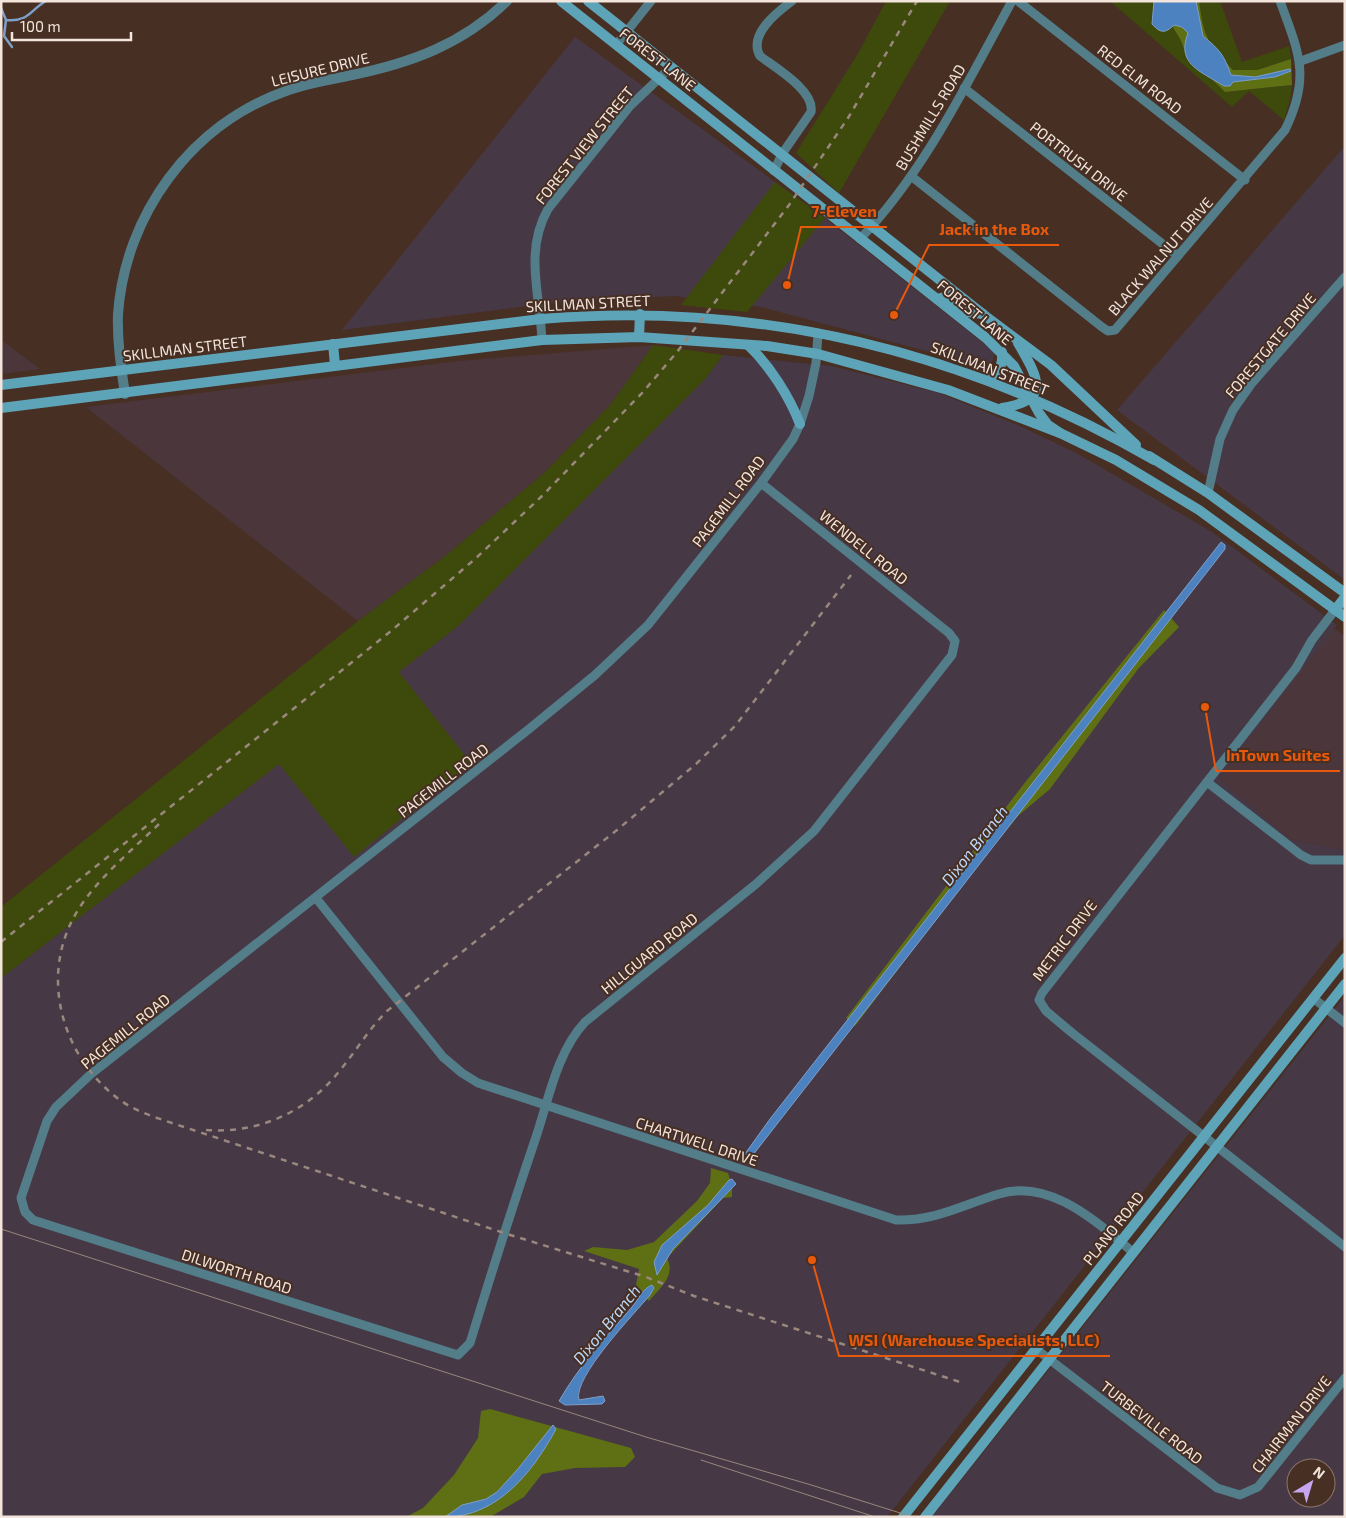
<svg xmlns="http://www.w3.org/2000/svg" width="1346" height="1518" font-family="'Exo 2',sans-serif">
<rect width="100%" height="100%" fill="#472f23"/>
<g fill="#4b373b">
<polygon points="1,340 40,369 1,374"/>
<polygon points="653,345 611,404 544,473 444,557 358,621 86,407 459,361"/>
<polygon points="1332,627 1345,636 1345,850 1292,840 1219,778"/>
</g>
<g fill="#473845" fill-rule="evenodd">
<polygon points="575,37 825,218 995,352 990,368 761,307 675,296 559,302 342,330"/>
<polygon points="1345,146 1345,580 1117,410"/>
<polygon points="723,355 831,366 939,393 1022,427 1078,454 1212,532 1337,625 1219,778 1292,840 1345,850 1345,935 887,1517 1,1517 1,978 458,626 706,378"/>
<path d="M 1345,996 L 1345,1517 L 932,1517 ZM 1296,1468 L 1326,1468 L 1326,1498 L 1296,1498 Z"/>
</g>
<g fill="#3e4a0b">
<polygon points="886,1 950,1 839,193 796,153 859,52"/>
<path d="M 1110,1 L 1161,1 C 1164,21 1182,34 1185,53 L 1225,92 L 1292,85 L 1290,100 L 1284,120 L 1249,91 L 1232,107 Z"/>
<path d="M 1198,1 L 1220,1 L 1242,62 L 1289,46 L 1291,59 L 1257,70 L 1233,70 C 1208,43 1204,39 1198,1 Z"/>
<polygon points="775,182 825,218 747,312 681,305"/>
<polygon points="653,345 723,355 706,378 458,626 399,672 471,763 354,857 279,764 1,978 1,907 358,621 444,557 544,473 611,404"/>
</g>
<g fill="#5e6f14">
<path d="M 1161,1 L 1199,1 C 1204,39 1208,43 1233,70 L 1257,70 L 1291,59 L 1292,85 L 1225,92 L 1185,53 C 1182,34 1164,21 1161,1 Z"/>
<polygon points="1164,610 1179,627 1138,669 1050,789 1018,816 968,877 855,1026 846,1018 1023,785"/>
<path d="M 711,1168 L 728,1173 L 732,1185 L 732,1197 L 723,1198 L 667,1258 C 676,1276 660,1288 649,1301 L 636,1285 L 639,1269 L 584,1251 L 593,1247 L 627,1250 L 654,1242 L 697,1201 L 710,1183 Z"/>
<polygon points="490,1409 631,1448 635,1457 625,1467 575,1468 542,1474 524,1497 490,1517 406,1517 423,1508 454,1475 478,1438 481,1411"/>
</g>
<g fill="#4c82c0" stroke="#7e9fc8">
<path d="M 1154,1 L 1196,1 L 1203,36 C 1220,50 1224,55 1231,75 L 1255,77 L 1290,69 L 1291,71 L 1275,77 L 1233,82 L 1230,86 L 1224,86 C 1200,71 1176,64 1188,33 L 1182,27 L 1174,25 C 1165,34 1160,33 1152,24 Z"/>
<polygon points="1221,542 1225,545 1225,549 749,1160 742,1158 770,1119"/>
<polygon points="732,1179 736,1184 673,1249 657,1275 654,1262 662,1245 708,1205 729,1180"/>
<path d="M 652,1285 L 654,1288 L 650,1295 C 635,1313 572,1378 579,1400 L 603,1396 L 605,1401 L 602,1404 L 565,1405 L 559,1401 C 579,1366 606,1337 632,1307 C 639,1299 642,1289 652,1285 Z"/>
<path d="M 553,1425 L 556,1429 C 533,1472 497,1517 445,1517 L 462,1505 L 486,1499 L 497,1492 L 517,1470 Z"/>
</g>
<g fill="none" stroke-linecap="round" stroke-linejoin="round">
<g stroke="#7e9fc8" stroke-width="2.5">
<path d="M 1,8 L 6,20 C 29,22 29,11 46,1"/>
<polyline points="6,20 4,36 12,47"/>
</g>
<g stroke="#527d89" stroke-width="9">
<polyline points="1018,1 1245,180"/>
<polyline points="616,45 651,1"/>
<polyline points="1301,61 1345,45"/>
<polyline points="964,88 1178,256"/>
<path d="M 774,171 L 782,154 L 811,112 C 815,91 776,68 760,56 C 748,35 776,13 792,1"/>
<path d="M 911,176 L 1102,327 L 1108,331 L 1115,330 L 1285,130 C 1311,77 1299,53 1280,1"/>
<path d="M 860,239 C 925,171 967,83 1012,1"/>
<path d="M 542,340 C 540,295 524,251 548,209 L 630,106 L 671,67"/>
<path d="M 761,483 L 949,633 L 955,641 L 952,655 L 814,831 L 756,884 L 585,1022 C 557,1052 549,1098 536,1137 C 513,1205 491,1274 470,1343 L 458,1355 L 33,1220 L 25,1212 L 21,1198 L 47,1121 L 56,1107 L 91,1074 L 529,729 L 595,675 L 648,625 L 761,483 L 793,439 L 800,424 L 809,396 L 816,363 L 818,333"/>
<polyline points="1208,493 1220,439 1233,410 1252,383 1345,277"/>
<polyline points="1335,610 1312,640 1296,668 1042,993 1039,1000 1046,1011 1071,1032 1345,1247"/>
<polyline points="1207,782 1301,855 1311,860 1345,860"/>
<path d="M 316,898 L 443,1057 L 462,1073 L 478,1083 L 896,1220 C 936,1221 962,1205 999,1194 C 1051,1178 1097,1223 1133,1252"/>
<polyline points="1313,998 1345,1023"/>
<polyline points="1036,1349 1217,1488 1240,1495 1258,1487 1345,1378"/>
</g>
<path stroke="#527d89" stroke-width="10" d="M 125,394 C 121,367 117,341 118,314 C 125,215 191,124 286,91 C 307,83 330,80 352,75 C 411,63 463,44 507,1"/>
<g stroke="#5ea4b8" stroke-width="10">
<polyline points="561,1 986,338 1014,366 1039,413 1048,425 1060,433 1116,460 1199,510 1345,617"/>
<polyline points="588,1 984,315 1051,365 1136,445"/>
<polyline points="937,299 948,296 968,312 983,314"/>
<polyline points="639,337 640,314"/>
<polyline points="333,344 335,365"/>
<path d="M 748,345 C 770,366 789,396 800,424"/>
<path d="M 985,379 C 999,373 1003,367 1002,352"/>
<path d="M 1,385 L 541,319 C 759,301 965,351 1154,460"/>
<polyline points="1,408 542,340 639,337 767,346 818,354 948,390 1060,433"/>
<path d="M 1002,408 C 1053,400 1037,376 1018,343"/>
<polyline points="1149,456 1208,493 1345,593"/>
<polyline points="1335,610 1345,597"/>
<polyline points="903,1517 1345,958"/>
<polyline points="925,1517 1345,984"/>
</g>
<g stroke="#9a877d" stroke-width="1">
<polyline points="1,1229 646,1437 808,1484 913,1517"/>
<polyline points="701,1460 875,1517"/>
</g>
<g stroke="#9a877d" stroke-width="2.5" stroke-dasharray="6 6" stroke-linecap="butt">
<path d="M 159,824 C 131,851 99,877 78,910 C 38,974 61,1057 120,1100 C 135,1111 154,1117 172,1123 L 504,1233 L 646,1277 L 694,1296 L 963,1383"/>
<polyline points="1,942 391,631 475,559 542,496 643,392 677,352 789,205 848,118 917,1"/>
<path d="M 206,1130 C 256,1134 305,1113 337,1074 C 355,1053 367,1031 387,1011 L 617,830 L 696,764 L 735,726 L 851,575"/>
</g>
</g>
<g text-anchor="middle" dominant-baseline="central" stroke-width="4" stroke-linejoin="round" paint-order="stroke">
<g font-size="15" fill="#f3e4dc" stroke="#472f23">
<text transform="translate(658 59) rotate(38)">FOREST LANE</text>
<text transform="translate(320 69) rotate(-14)">LEISURE DRIVE</text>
<text transform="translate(1140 79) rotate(38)">RED ELM ROAD</text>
<text transform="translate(930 117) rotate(-59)">BUSHMILLS ROAD</text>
<text transform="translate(584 145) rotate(-51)">FOREST VIEW STREET</text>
<text transform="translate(1079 161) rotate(38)">PORTRUSH DRIVE</text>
<text transform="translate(1160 256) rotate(-49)">BLACK WALNUT DRIVE</text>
<text transform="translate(588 303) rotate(-3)">SKILLMAN STREET</text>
<text transform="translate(975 312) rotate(40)">FOREST LANE</text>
<text transform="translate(1270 345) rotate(-50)">FORESTGATE DRIVE</text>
<text transform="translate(185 348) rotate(-7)">SKILLMAN STREET</text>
<text transform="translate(990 368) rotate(21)">SKILLMAN STREET</text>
<text transform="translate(728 501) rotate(-53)">PAGEMILL ROAD</text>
<text transform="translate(864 547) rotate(39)">WENDELL ROAD</text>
<text transform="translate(443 780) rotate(-38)">PAGEMILL ROAD</text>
<text transform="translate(1064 940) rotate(-53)">METRIC DRIVE</text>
<text transform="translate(649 953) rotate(-39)">HILLGUARD ROAD</text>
<text transform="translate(125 1031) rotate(-39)">PAGEMILL ROAD</text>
<text transform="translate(697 1141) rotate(18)">CHARTWELL DRIVE</text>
<text transform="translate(1113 1228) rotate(-52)">PLANO ROAD</text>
<text transform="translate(237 1271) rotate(18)">DILWORTH ROAD</text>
<text transform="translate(1152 1422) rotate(38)">TURBEVILLE ROAD</text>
<text transform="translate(1291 1424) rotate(-52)">CHAIRMAN DRIVE</text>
</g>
<g font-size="16" font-style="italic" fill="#bddafc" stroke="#472f23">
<text transform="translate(974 845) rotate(-52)">Dixon Branch</text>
<text transform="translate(606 1324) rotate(-51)">Dixon Branch</text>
</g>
</g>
<path fill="none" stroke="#e8590c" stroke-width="2" d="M787 285L801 227H887M894 315L929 245H1059M1205 707L1216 771H1340M812 1260L839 1356H1110"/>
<g fill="#e8590c" stroke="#472f23" stroke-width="2">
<circle cx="787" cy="285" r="5"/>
<circle cx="894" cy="315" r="5"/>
<circle cx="1205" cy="707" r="5"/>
<circle cx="812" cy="1260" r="5"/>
</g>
<g font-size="16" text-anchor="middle" font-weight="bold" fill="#e8590c" stroke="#472f23" stroke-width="4" stroke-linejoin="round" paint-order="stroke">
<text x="844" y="217">7-Eleven</text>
<text x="994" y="235">Jack in the Box</text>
<text x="1278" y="761">InTown Suites</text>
<text x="974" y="1346">WSI (Warehouse Specialists, LLC)</text>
</g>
<rect width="1346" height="1518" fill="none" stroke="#f3e4dc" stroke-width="5"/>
<g transform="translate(1311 1483) rotate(38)"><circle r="24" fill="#472f23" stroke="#8c776d"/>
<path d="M0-4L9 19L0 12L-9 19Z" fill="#c7a6ef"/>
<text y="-8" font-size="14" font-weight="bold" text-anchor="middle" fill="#f3e4dc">N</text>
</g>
<path d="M12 32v8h119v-8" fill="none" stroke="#f3e4dc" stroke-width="2.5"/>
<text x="20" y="32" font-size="15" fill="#f3e4dc" stroke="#472f23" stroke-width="4" paint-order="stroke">100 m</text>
</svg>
